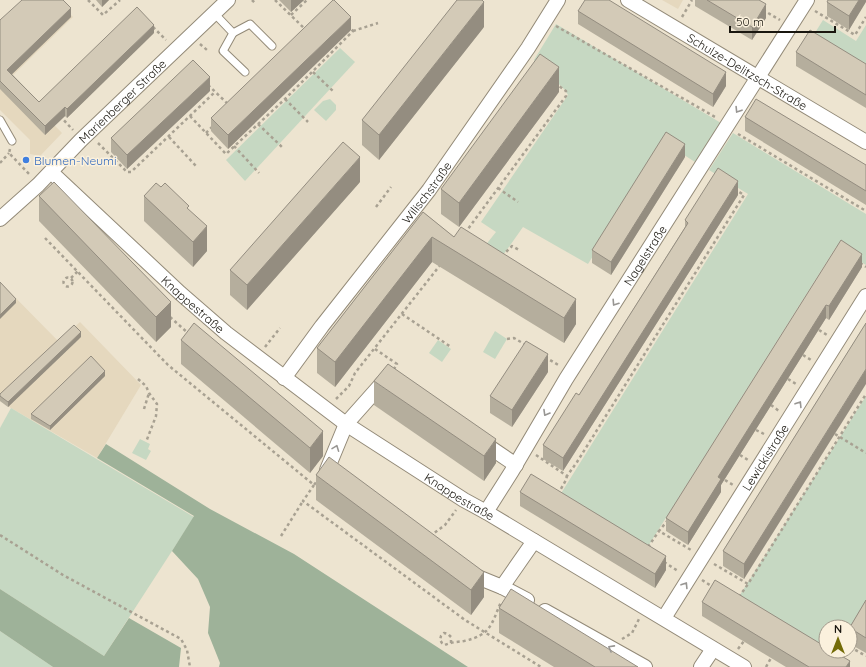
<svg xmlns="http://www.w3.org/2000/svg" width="866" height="667" font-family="Quicksand,sans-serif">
<rect width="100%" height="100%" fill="#ede4d0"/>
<g fill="#e5d8be">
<polygon points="56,0 73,17 9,79 62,133 40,156 30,154 30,140 0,110 0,29"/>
<polygon points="662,0 683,0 678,9"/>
<polygon points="0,282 59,342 80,322 141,385 97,458 11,408 0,401"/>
</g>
<g fill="#c6d8c2">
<polygon points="823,20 856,41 866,25 866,68 813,36"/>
<polygon points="556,24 721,123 695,162 664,142 588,264 523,227 501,258 484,247 496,232 481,222 568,95 565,90 534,60"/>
<polygon points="340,48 355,62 245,181 226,160"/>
<polygon points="330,99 336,105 336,110 326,121 314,110 323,101"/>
<polygon points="733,133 866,214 866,265 836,247 647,548 560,495 748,194 709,170"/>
<polygon points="495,331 507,339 495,359 483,352"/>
<polygon points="438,340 451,349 442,362 429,353"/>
<polygon points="866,396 866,605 850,627 826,627 826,650 738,598"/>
<polygon points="11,408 194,517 104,656 0,589 0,428"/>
<polygon points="140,439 150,444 148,449 151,451 146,460 132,453"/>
<polygon points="0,631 53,667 0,667"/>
</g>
<g fill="#9eb299">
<polygon points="106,444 210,509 294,554 468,667 219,667 220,663 208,633 210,607 198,579 172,551 194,516 97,458"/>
<polygon points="0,589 104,656 129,618 181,648 179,667 53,667 0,631"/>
</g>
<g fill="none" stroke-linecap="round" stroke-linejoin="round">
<defs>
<g id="service">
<polyline points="214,13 233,33 223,51 245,72"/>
<polyline points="233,33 250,24 272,46"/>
<polyline points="0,120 12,141"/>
</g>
<g id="minor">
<path id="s1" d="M 628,0 L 866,142"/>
<path id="s2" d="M 51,172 L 180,293 L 226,333 L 346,424 L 464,500 L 486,512 L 744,667"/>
<path id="s3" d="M 0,219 L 38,185 L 81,140 L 228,0"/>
<path id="s4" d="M 284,378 L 322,326 L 429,190 L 528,48 L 558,0"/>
<polyline points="482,442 516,465"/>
<polyline points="333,474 327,470 346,424 386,379"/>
<path id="s5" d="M 486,512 L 512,471 L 566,379 L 807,0"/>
<polyline points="468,571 475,576 502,587 527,600"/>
<polyline points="502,587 534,541"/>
<polyline points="545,611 645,667"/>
<path id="s6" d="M 664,618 L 866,296"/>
<polyline points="701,667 713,649"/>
</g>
</defs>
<use href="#service" stroke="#938a78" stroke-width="9"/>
<use href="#minor" stroke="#938a78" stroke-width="16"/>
<g stroke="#a8a192" stroke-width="2.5" stroke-dasharray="3 3" stroke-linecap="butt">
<polyline points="88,0 103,15 120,0"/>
<polyline points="252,0 256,4"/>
<polyline points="275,0 306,30"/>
<polyline points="763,10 780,20"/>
<polyline points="815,11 855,35 866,17"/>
<polyline points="291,15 307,0"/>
<polyline points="682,17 692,0"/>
<polyline points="556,26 717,118"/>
<polyline points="153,27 166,40"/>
<polyline points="353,31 378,23"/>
<polyline points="200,44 207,50"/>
<polyline points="313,72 334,92"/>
<polyline points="208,85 229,105"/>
<polyline points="285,99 308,122"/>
<polyline points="60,116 73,130"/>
<polyline points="190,116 226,154 285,99 353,31 349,27"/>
<polyline points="258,124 283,148"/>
<polyline points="206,133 213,126"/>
<polyline points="738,134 866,211"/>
<polyline points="169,137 196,166"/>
<polyline points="98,143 127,172 131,172 215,92"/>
<polyline points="234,146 259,173"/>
<polyline points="10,149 9,153 30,175"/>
<polyline points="0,163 9,153"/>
<polyline points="498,188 518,202"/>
<polyline points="376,207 391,187"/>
<polyline points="465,233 566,96 566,91 556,84"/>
<polyline points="45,238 168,365 314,485 317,481"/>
<polyline points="502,256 512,246 519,250"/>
<polyline points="860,263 866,267"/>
<circle cx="68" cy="282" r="4.5"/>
<polyline points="71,278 78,271"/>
<polyline points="402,314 451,347"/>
<polyline points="170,317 188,333"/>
<polyline points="819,330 827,335"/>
<polyline points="507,339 514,338 526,345"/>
<polyline points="265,347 280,328"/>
<polyline points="375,349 397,364 394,369"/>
<polyline points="803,355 811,360"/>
<polyline points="545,357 560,366"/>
<polyline points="138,379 146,386 149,393 157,404 156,416 146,442"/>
<polyline points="788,379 796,384"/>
<polyline points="336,399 349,386 355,373 441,264"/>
<polyline points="771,405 779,411"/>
<polyline points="144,409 149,393"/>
<polyline points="756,430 764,434"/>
<polyline points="835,434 866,453"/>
<polyline points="536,455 567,476 577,462 744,195 736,190"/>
<polyline points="740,455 748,460"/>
<polyline points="725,480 733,485"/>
<polyline points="314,485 303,501 465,620 541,667"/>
<polyline points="558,494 566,480 567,476"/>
<polyline points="668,520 659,531 691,550"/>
<polyline points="0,535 63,575 181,639 187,650 190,667"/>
<polyline points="281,536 303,501"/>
<polyline points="430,536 445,525 456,510"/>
<polyline points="648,547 659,531"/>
<polyline points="664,562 678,571"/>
<polyline points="714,564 748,584 866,394"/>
<polyline points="702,580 713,587"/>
<polyline points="739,597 748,584"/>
<polyline points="622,639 632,633 639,619"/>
<path d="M 451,643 L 451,637 L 448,634 L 444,633 L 441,636 L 440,640 L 442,643 L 445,645 C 451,642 458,642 464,641 C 491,635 491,625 501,602"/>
<polyline points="850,647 866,656"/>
<polyline points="738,649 744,641"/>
<polyline points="842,660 847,651"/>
<polyline points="766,667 771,658"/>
</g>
<use href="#service" stroke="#fff" stroke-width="7"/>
<use href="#minor" stroke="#fff" stroke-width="14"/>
</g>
<g fill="#b5ae9d">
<polygon points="96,0 109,0 102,7"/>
<polygon points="279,0 304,0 291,12"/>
<polygon points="695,0 759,0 766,18 752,40 695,6"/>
<polygon points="866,0 849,30 827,16 827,2"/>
<polygon points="578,11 726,86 713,107 578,24"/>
<polygon points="71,17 12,74 39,102 154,33 67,118 65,116 45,135 0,89 0,20"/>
<polygon points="484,27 379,160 362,145 362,120"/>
<polygon points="351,30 228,149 211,131 211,118"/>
<polygon points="796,52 866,64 866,108 796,66"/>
<polygon points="210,91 127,169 111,152 111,138"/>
<polygon points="559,92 459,227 441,214 441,189"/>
<polygon points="745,117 866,165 866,205 745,131"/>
<polygon points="685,157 611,275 592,263 592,250"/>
<polygon points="360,182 247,310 230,295 230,270"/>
<polygon points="161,187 207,251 193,267 144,221 144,196"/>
<polygon points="738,195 563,471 543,459 543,445 579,395 685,227 685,220"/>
<polygon points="39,196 171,327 156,342 39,221"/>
<polygon points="423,212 454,237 576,324 564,343 432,262 335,387 317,373 317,348"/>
<polygon points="841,240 862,267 829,320 826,318 721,485 721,492 688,545 666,531 666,518"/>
<polygon points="866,323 744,579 723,566 723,551"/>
<polygon points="81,337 8,407 0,401 0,394"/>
<polygon points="181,340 323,456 310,473 181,364"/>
<polygon points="548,372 512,427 490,413 490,396"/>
<polygon points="105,376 50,430 31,419 31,414"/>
<polygon points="374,381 496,463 484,481 374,405"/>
<polygon points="316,475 484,597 471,615 316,500"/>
<polygon points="520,492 666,570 655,588 520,506"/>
<polygon points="866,600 866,653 850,644 850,627"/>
<polygon points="702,602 850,667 786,667 702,616"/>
<polygon points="499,608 638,667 554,667 499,633"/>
</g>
<g fill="#948d80">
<polygon points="102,0 109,0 102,7"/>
<polygon points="291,0 304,0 291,12"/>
<polygon points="859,0 866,0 866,2 849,30 849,16"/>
<polygon points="484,2 484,27 379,160 379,135"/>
<polygon points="766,4 766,18 752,40 752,27"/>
<polygon points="71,8 71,17 7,79 7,70"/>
<polygon points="351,17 351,30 228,149 228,135"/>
<polygon points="154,25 154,33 67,118 67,109"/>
<polygon points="559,67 559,92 459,227 459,203"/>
<polygon points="726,72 726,86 713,107 713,94"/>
<polygon points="210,77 210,91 127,169 127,155"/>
<polygon points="65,107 65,116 45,135 45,126"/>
<polygon points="685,144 685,157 611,275 611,262"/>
<polygon points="360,157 360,182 247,310 247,285"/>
<polygon points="738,181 738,195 563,471 563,458"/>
<polygon points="207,226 207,251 193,267 193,242"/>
<polygon points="432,237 432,262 335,387 335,362"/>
<polygon points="862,254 862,267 829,320 829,306"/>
<polygon points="16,299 16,303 0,319 0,315"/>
<polygon points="576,299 576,324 564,343 564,318"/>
<polygon points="171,302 171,327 156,342 156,317"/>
<polygon points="826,305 826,318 721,485 721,492 688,545 688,532 718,477"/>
<polygon points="81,332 81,337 8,407 8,402"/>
<polygon points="548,354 548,372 512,427 512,410"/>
<polygon points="866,369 866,384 744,579 744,564"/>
<polygon points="105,371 105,376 50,430 50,426"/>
<polygon points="323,431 323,456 310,473 310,448"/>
<polygon points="496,439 496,463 484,481 484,456"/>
<polygon points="666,556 666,570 655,588 655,574"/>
<polygon points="484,572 484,597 471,615 471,590"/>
<polygon points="850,661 850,667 846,667"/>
</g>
<g fill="#d3cab7" stroke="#948d80">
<polygon points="22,0 63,0 71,8 7,70 39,102 137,7 154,25 67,109 65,107 45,126 0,81 0,20"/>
<polygon points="333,0 334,0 351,17 228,135 211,118"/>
<polygon points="457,0 482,0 484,2 379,135 362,120"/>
<polygon points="585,0 609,0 726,72 713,94 578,11"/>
<polygon points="707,0 759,0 766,4 752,27"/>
<polygon points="828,0 859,0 849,16 827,2"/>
<polygon points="810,30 866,64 866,95 796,52"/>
<polygon points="540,54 559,67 459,203 441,189"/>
<polygon points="193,60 210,77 127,155 111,138"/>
<polygon points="756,99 866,165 866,191 745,117"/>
<polygon points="666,132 685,144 611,262 592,250"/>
<polygon points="343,142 360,157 247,285 230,270"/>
<polygon points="718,168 738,181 563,458 543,445 576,393 579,395 688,223 685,220"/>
<polygon points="54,182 171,302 156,317 39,196"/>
<polygon points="156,183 161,187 165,183 189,206 187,208 207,226 193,242 144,196"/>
<polygon points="423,212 454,237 461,227 576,299 564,318 432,237 335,362 317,348"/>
<polygon points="841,240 862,254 829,306 826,305 718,477 721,479 688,532 666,518"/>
<polygon points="0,282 16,299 0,315"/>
<polygon points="194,323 323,431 310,448 181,340"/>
<polygon points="866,323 866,369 744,564 723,551"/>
<polygon points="74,325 81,332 8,402 0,396 0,394"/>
<polygon points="526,341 548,354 512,410 490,396"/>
<polygon points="91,356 105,371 50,426 31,414"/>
<polygon points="388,364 496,439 484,456 374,381"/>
<polygon points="329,457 484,572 471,590 316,475"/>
<polygon points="531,474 666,556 655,574 520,492"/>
<polygon points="715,580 826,647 826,651 833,651 850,661 846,667 809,667 702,602"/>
<polygon points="511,589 638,667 595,667 499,608"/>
<polygon points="866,600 866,638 850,628 850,627"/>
</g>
<defs><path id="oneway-chevron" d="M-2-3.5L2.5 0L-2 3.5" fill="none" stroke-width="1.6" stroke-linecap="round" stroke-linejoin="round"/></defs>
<g stroke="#989693">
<use href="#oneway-chevron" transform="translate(738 110) rotate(122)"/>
<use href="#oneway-chevron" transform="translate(615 303) rotate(123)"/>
<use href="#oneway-chevron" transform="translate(799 404) rotate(-58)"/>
<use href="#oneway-chevron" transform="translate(546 413) rotate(120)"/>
<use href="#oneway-chevron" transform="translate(336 448) rotate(-69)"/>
<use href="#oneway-chevron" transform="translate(685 585) rotate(-58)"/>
<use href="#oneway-chevron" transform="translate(611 648) rotate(-151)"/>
</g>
<circle fill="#3f7fe0" stroke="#fbf1dd" stroke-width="1.5" cx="26" cy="160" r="4"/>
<g text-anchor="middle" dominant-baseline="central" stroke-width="3" stroke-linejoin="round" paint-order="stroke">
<g font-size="12" fill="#19160f" stroke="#fbf1dd">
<text stroke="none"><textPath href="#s1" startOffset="139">Schulze-Delitzsch-Straße</textPath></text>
<text stroke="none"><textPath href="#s3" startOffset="170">Marienberger Straße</textPath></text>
<text stroke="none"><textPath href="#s4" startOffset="234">Wilischstraße</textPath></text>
<text stroke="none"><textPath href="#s5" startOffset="302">Nagelstraße</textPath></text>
<text stroke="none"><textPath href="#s2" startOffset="194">Knappestraße</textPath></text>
<text stroke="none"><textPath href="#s6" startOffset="190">Lewickistraße</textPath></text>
<text stroke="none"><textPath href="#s2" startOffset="523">Knappestraße</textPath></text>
</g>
<g font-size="12" fill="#366cbe" stroke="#fbf1dd" text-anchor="start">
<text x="34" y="160">Blumen-Neumi</text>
</g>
</g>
<g transform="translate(838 639)"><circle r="19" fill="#fbf1dd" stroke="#a1998b"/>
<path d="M0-3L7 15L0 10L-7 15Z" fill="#736b07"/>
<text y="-6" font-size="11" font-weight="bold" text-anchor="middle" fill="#19160f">N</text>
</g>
<path d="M730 26v6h105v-6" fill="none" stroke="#19160f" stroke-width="2"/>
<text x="736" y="26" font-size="12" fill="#19160f" stroke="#fbf1dd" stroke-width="3" paint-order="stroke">50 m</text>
</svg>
